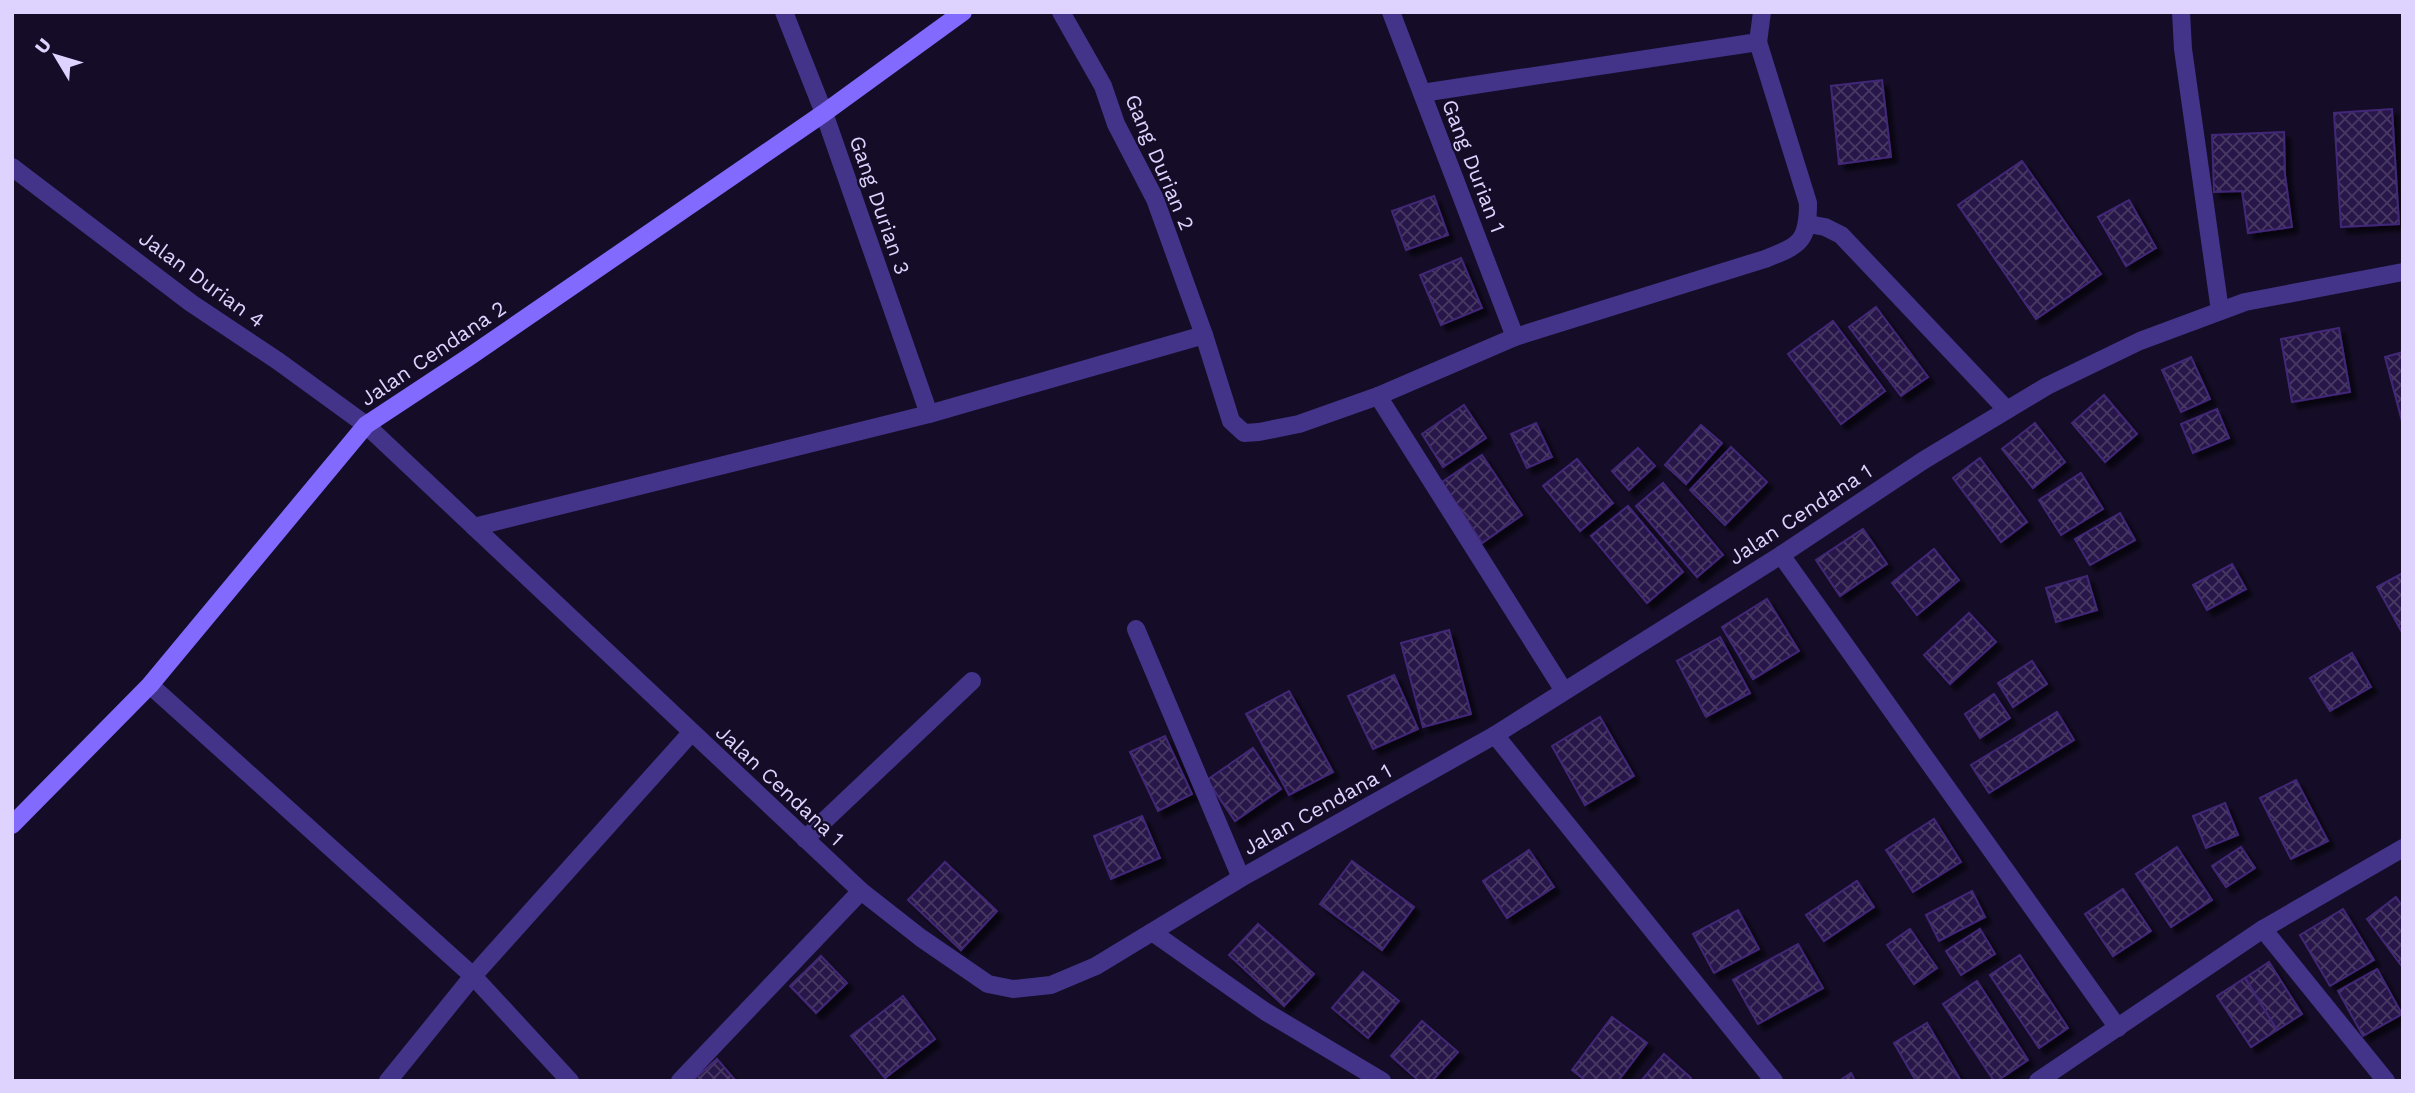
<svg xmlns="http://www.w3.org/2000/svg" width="2415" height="1093" font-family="'Work Sans',sans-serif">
<defs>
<pattern id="building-cross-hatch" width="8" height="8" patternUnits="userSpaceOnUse" patternTransform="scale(1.75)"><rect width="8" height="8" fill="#281849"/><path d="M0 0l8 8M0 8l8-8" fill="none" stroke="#473964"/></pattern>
<filter id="shadow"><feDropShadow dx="6" dy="6" stdDeviation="2" flood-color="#0009"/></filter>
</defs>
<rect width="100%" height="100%" fill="#150d27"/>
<g fill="url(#building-cross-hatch)" stroke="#422877" stroke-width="2" filter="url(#shadow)">
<polygon points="1882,80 1891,157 1839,164 1831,86"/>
<polygon points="2392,109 2399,224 2341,227 2334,113"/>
<polygon points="2284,132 2285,175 2292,227 2248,233 2242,191 2214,192 2212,135"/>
<polygon points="2022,161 2101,274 2036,319 1958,205"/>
<polygon points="1434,196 1448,235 1406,250 1392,211"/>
<polygon points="2129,200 2156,248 2126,266 2098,217"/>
<polygon points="1461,258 1482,308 1441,325 1420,275"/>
<polygon points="1876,307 1928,377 1901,396 1849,327"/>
<polygon points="1833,321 1885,391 1841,424 1788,354"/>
<polygon points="2339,328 2350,392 2292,402 2281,339"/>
<polygon points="2403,352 2403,425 2385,357"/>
<polygon points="2191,357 2210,399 2181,412 2162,370"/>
<polygon points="2104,395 2137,434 2105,462 2072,423"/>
<polygon points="1464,405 1486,438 1443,467 1422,434"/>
<polygon points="2217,409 2229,438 2193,453 2181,424"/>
<polygon points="1536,423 1552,457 1527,468 1511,434"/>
<polygon points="2035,423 2065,462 2033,488 2002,449"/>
<polygon points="1701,425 1722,443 1686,484 1665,465"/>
<polygon points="1731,447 1767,482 1725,525 1690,490"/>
<polygon points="1638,448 1655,466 1629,490 1612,471"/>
<polygon points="1482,455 1522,515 1482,543 1442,482"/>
<polygon points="1980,458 2027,522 2001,542 1953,478"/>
<polygon points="1577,459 1613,503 1580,531 1543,486"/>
<polygon points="2081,473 2103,509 2061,535 2039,500"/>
<polygon points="1663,483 1723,555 1697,577 1636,506"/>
<polygon points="1628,506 1683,572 1647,603 1591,536"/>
<polygon points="2120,513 2135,540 2090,565 2075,539"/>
<polygon points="1863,529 1887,564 1840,596 1816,560"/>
<polygon points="1934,549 1959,580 1917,615 1892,583"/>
<polygon points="2232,564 2246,589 2207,610 2193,585"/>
<polygon points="2403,573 2403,634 2377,587"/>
<polygon points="2087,576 2097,610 2056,622 2046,588"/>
<polygon points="1767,599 1799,651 1753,679 1722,627"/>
<polygon points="1969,613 1996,642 1950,684 1924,655"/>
<polygon points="1449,630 1471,714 1423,727 1401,643"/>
<polygon points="1720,637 1750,693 1706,717 1677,661"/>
<polygon points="2352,653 2371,687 2330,711 2310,678"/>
<polygon points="2032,661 2047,684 2013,707 1998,683"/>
<polygon points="1394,675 1418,729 1373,749 1348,696"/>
<polygon points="1289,691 1333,772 1289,795 1246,714"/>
<polygon points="1994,694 2010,718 1980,738 1965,714"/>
<polygon points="2057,712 2074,740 1989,793 1971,765"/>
<polygon points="1600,717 1634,776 1585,805 1552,746"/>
<polygon points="1165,736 1192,794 1158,811 1130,752"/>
<polygon points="1253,748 1281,789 1235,821 1207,780"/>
<polygon points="2296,780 2328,841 2291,859 2260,798"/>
<polygon points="2225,803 2238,835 2206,848 2193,816"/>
<polygon points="1142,816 1160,858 1111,879 1094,836"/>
<polygon points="1934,819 1961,862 1913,892 1886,850"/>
<polygon points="2177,847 2212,900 2171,927 2136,874"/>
<polygon points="2241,847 2255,868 2226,887 2212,866"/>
<polygon points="1529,850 1554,887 1507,918 1483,881"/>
<polygon points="1352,861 1414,907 1382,950 1320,904"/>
<polygon points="945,862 997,911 961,950 908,900"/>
<polygon points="1857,881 1874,907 1824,941 1806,915"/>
<polygon points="2123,889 2151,931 2113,956 2085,914"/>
<polygon points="1972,891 1985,917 1939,941 1926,915"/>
<polygon points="2396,897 2403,907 2403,968 2367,919"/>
<polygon points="2343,909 2374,960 2330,986 2300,935"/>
<polygon points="1738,910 1759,949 1714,973 1693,934"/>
<polygon points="1258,924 1314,974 1284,1006 1229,955"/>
<polygon points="1910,929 1937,968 1914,984 1887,945"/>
<polygon points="1980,929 1995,954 1961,975 1946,951"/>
<polygon points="1798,944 1823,988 1758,1024 1733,980"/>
<polygon points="2020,955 2068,1028 2039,1048 1990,975"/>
<polygon points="821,956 847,983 816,1013 790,986"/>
<polygon points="2269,962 2302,1014 2277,1030 2245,978"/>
<polygon points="2377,969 2402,1014 2363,1036 2338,991"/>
<polygon points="1363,972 1399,1001 1368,1038 1332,1008"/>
<polygon points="2245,978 2277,1030 2251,1047 2217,996"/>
<polygon points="1977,981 2028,1060 1997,1081 1994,1081 1943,1004"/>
<polygon points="903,996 935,1039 885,1078 851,1036"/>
<polygon points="1612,1017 1647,1043 1618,1081 1586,1081 1572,1070"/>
<polygon points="1422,1021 1458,1052 1432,1081 1419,1081 1391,1056"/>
<polygon points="1927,1023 1961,1081 1916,1081 1894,1043"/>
<polygon points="1664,1054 1691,1078 1689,1081 1641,1081"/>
<polygon points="717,1059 736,1081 692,1081"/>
<polygon points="1851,1073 1855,1081 1839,1081"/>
</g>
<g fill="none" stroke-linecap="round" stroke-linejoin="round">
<g stroke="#43348a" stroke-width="18">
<polyline points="784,12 824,113 929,414"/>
<polyline points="1061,12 1103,86 1116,124 1155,199 1204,335"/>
<polyline points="1391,12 1515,337"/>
<polyline points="2181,12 2183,49 2220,311"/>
<polyline points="1422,93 1758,42 1762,12"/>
<polyline points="12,167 191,303 278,361 366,425 861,891 921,938 988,984 1013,989 1051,985 1096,966 1241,878 1495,735 1781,555 1924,460 2047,386 2140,341 2245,302 2403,272"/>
<polyline points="1808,224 1825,227 1841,235 2007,410"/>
<polyline points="1378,396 1564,691"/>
<path d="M 474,527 L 929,414 L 1204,335 L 1231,421 L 1244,433 L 1259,432 L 1299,424 L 1378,396 L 1515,337 L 1765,259 C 1800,245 1808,242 1808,203 L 1758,42"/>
<polyline points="1781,555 2118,1028"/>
<polyline points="1136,629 1241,878"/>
<polyline points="150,685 473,976 570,1081"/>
<polyline points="1495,735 1774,1081"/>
<polyline points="805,839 972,681"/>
<polyline points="2263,929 2386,1081"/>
<polyline points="1152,932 1266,1012 1382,1081"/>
<polyline points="388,1081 473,976 691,733"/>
<polyline points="680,1081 861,891"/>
<polyline points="2038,1081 2263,929 2403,848"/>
</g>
<polyline stroke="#826aff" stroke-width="18" points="12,825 150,685 366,425 469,357 824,113 963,12"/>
</g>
<g text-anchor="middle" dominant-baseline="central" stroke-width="5" stroke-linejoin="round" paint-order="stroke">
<g font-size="21" fill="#ded3ff" stroke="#150d27">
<text transform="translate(1160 162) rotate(67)">Gang Durian 2</text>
<text transform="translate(1474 166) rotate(69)">Gang Durian 1</text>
<text transform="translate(880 205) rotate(71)">Gang Durian 3</text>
<text transform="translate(202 279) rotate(36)">Jalan Durian 4</text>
<text transform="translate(433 353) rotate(-34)">Jalan Cendana 2</text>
<text transform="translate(1800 514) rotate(-33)">Jalan Cendana 1</text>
<text transform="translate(780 785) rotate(43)">Jalan Cendana 1</text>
<text transform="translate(1317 809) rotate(-29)">Jalan Cendana 1</text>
</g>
</g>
<rect width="2415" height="1093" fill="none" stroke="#ded3ff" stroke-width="28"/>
<g transform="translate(56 56) rotate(308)" stroke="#150d27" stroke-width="5" paint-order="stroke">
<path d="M0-5L12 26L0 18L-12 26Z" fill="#ded3ff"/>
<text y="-10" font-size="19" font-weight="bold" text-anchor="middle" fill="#ded3ff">U</text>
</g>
</svg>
